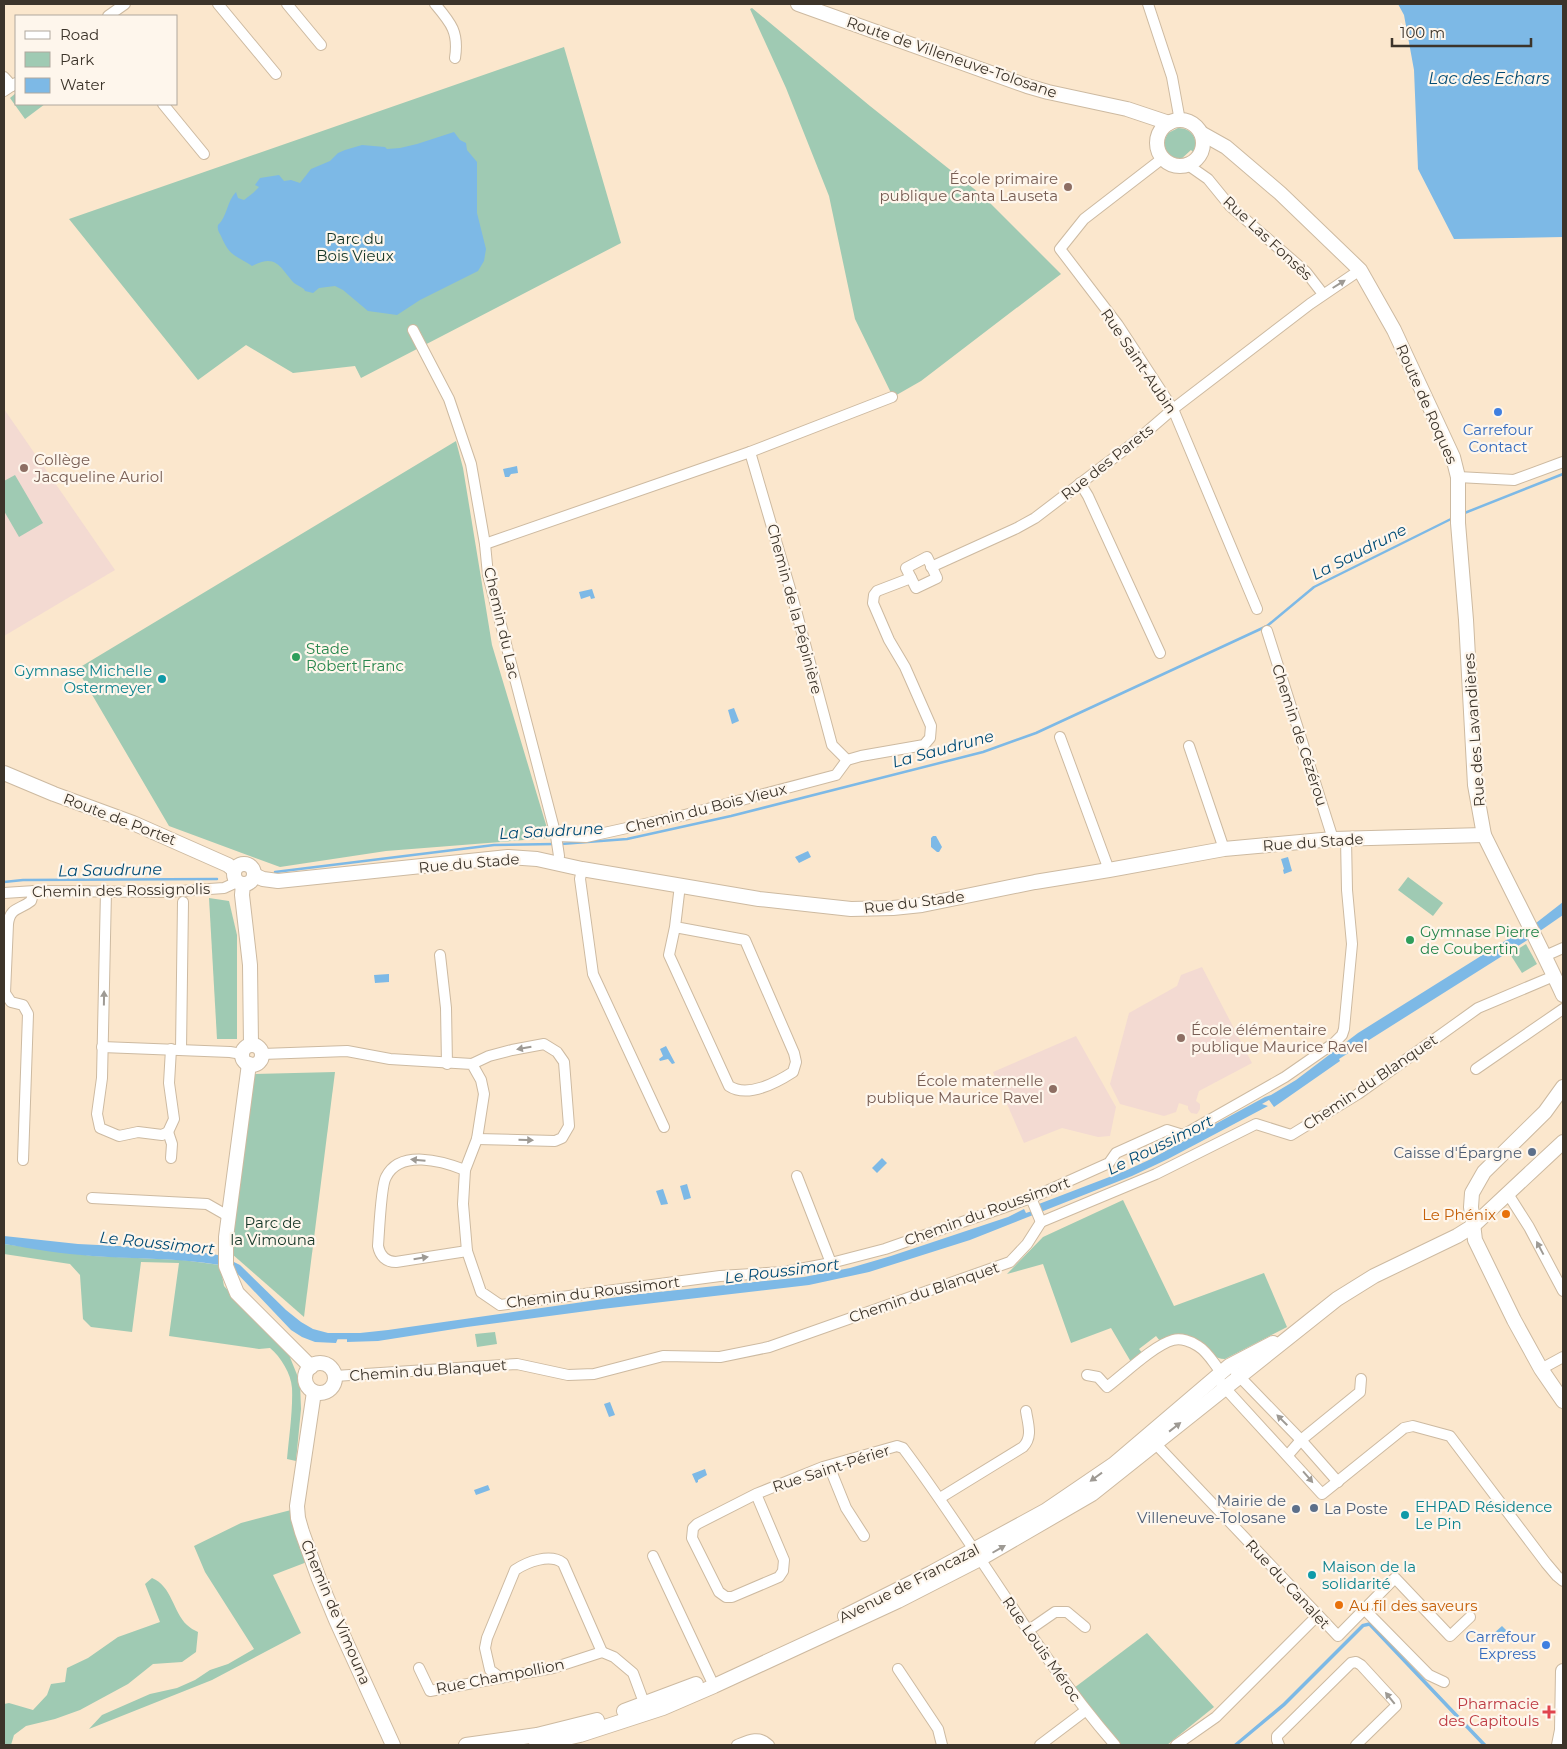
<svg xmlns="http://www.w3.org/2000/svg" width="1567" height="1749" font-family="Montserrat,sans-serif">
<rect width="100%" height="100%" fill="#fbe7cd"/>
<g fill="#f3dad2">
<polygon points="4,409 115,570 4,636"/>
<polygon points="1202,967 1252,1063 1199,1091 1196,1101 1200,1104 1200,1109 1197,1114 1191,1113 1188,1109 1188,1106 1179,1103 1176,1112 1164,1116 1120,1104 1110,1084 1129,1013 1177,986 1181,975"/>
<polygon points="1076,1036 1116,1107 1110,1136 1098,1137 1062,1128 1024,1143 993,1072"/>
</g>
<g fill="#9fcab3">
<polygon points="752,8 870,106 983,196 1061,274 921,381 893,397 855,319 829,196 786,88 750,9"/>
<polygon points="564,47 621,243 361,378 355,366 293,373 246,345 198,380 69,219"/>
<polygon points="16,93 16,104 45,104 25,119 10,98"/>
<path d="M 1178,128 C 1192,128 1199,139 1194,153 L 1191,150 L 1179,161 C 1169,159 1165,153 1163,143 L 1168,133 Z"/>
<polygon points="456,441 463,468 492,645 550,838 386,851 280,867 169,826 77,669"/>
<polygon points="15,475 43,523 19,537 4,511 4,481"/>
<polygon points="1408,877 1443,903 1433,916 1398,890"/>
<polygon points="209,898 229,901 237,935 237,1039 217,1039"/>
<polygon points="1526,944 1537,964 1522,973 1510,954"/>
<polygon points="335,1072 304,1317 232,1254 230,1238 253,1074"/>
<path d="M 1123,1200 L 1174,1306 L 1264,1273 L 1287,1327 L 1225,1359 C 1214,1359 1209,1351 1202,1343 L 1160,1341 L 1156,1336 L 1139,1349 L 1143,1354 L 1131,1362 L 1111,1328 L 1071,1343 L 1043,1264 L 1007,1274 L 1043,1237 Z"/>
<path d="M 4,1244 L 93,1256 L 182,1260 L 220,1265 L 224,1286 L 258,1324 L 287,1350 L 300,1382 L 301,1409 L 296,1461 L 287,1459 C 289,1437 293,1410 292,1388 C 291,1374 281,1357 270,1348 L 259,1349 L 169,1336 L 179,1263 L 141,1262 L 132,1332 L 91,1327 L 83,1319 L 80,1275 L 70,1264 L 4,1254 Z"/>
<polygon points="495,1332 497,1344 477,1347 475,1334"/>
<polygon points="291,1510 307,1562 273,1575 301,1633 212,1680 89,1729 102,1715 150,1694 177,1688 195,1680 210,1670 228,1664 254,1649 205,1572 194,1546 241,1523"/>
<path d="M 152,1578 C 172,1586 173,1612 187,1625 C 190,1628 194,1630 198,1632 L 196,1652 L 182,1662 L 153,1664 L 128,1684 L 80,1710 L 55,1719 L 26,1726 L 14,1735 L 11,1745 L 4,1745 L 4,1704 L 9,1703 L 33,1710 L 47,1695 L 51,1684 L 65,1682 L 67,1668 L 88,1658 L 118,1637 L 160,1622 L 145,1584 Z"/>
<polygon points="1147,1633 1214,1707 1167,1745 1121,1745 1089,1708 1074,1688"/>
</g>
<g fill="#7db9e6">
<polygon points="1398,4 1563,4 1563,237 1454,239 1418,169 1414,70 1404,15"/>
<path d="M 454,132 L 460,140 L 466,143 L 467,150 L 477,162 L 477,213 L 486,249 L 484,261 L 478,271 L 420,300 L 397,315 L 368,311 L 343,290 L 335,286 L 319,288 L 313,293 L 305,291 L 304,289 C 301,287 297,285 294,283 C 280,268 277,253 252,266 C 234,254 230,257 221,236 C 219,232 217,230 218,225 C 227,217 227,201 236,192 L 238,198 L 244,200 L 253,193 L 259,187 L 255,185 L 260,178 L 279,175 L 284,181 L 291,180 L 300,183 L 311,169 L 330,161 L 338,153 L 345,150 L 362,145 L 385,147 L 387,149 L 400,148 L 417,144 Z"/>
<polygon points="517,466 518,473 511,474 509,477 505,477 503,469"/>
<polygon points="592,589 595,598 591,599 590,596 581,599 579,592"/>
<polygon points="734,708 739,721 732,724 728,710"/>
<polygon points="933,836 936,836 942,847 939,852 937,852 931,847 931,838"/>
<polygon points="808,851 811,857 799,863 795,857"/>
<polygon points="1288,857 1292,871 1284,874 1283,870 1284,869 1281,859"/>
<polygon points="1563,902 1563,915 1540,931 1536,923"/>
<polygon points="1524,929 1529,939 1339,1059 1340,1061 1274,1107 1269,1100 1262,1104 1268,1106 1168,1159 1132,1176 970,1240 869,1272 809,1285 602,1309 467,1327 378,1341 347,1342 347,1337 338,1338 336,1343 315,1342 302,1337 291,1330 232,1268 230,1260 240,1265 286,1310 301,1322 313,1329 328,1333 360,1333 388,1330 639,1294 804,1277 850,1268 891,1256 1008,1217 1024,1209 1026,1213 1032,1211 1031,1207 1125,1171 1151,1159 1265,1097 1271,1095 1296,1080 1358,1033"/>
<polygon points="389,974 389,982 375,983 374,975"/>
<polygon points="666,1046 675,1063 672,1064 668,1059 660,1061 659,1059 663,1056 660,1049"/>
<polygon points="882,1158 887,1163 877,1173 872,1168"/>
<polygon points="687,1184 691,1198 684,1200 680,1186"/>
<polygon points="663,1189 668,1204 661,1205 656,1191"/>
<path d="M 4,1236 L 78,1244 L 179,1249 L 218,1255 L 220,1265 C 178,1258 135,1259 92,1256 C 63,1254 33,1249 4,1244 Z"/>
<polygon points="610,1402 615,1415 609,1417 604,1404"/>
<polygon points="705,1469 707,1475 698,1480 698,1482 696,1483 692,1474"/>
<polygon points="488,1485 490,1490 476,1495 474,1490"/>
<polygon points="1370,1622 1487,1745 1482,1745 1369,1626 1364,1627 1285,1706 1238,1745 1233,1745 1283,1703 1362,1624"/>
<polygon points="1502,1626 1507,1631 1497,1640 1492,1635"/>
</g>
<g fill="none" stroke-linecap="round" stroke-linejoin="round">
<g stroke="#7db9e6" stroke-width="2.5">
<polyline points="1462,514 1563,474"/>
<polyline points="561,844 627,839 731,816 983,752 1036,733 1267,626 1314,587 1453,518"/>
<polyline points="275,872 494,845 555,844"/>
<polyline points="4,882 23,880 217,879"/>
<polyline points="334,1338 349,1338"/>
</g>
<defs>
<g id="street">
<polyline points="218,4 276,74"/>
<polyline points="287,4 321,45"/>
<path d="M 435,4 C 451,23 459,32 455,58"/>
<polyline points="1148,4 1172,77 1180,121"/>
<polyline points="108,16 125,4"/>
<polyline points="4,77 12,86"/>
<polyline points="4,91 16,83"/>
<polyline points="163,104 204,154"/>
<polyline points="1163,158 1084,219 1060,249 1118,325 1173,409 1257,609"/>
<polyline points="1188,165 1208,179 1230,206 1306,272 1323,294"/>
<polyline points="413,330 449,399 471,464 485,544 488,575 556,836 559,856 558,864"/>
<polyline points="750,452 793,599 832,745 847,760"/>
<polyline points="1458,477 1514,480 1563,462"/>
<polyline points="1080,483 1088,496 1160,653"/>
<polyline points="485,544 750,452 892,397"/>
<polygon points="927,557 937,578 916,588 906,568"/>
<polyline points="931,567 1017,528 1035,518 1136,441 1173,409 1310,304 1360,270"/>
<polyline points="1267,631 1333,839"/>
<polyline points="1060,737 1109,870"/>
<polyline points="1189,746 1224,849"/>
<polyline points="847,760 861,756 924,745 930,738 931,726 905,667 889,640 873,603 874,595 877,591 911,578"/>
<polyline points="556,836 586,837 681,816 836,775 847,760"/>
<polyline points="582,869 580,879 593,974 664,1127"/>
<polyline points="106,891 102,1078 97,1114 100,1128 119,1136 138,1132 162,1135 168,1132 174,1119 169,1083 171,1049"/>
<polyline points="4,893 35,891 166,892 224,888 237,882"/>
<path d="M 675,927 L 745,940 L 794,1053 L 796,1062 L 793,1072 C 776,1083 747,1098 729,1086 L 669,955 L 675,927 L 680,885"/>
<polyline points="440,955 446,1008 447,1064"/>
<polyline points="1545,956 1563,948"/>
<polyline points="102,1047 230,1052 242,1054"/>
<polyline points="181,1050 183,902"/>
<polyline points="262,1054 347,1051 390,1059 472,1064 481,1080 484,1094 477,1139 465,1170 463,1204 467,1251 481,1292 500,1305 720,1276 784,1272 831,1263 885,1249 1031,1198 1109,1163 1116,1153 1167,1130 1183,1135 1285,1077 1334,1043 1342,1035 1344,1029 1352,944 1347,890 1346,839"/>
<polyline points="472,1064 489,1056 512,1050 544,1044 557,1052 564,1062 569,1126 562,1138 555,1141 477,1139"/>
<polyline points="1476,1069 1563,1009"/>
<polyline points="168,1132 172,1144 171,1158"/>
<path d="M 23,1160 L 28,1014 L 23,1005 L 11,1002 L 5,993 L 8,924 C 10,907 20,910 31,901 L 34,891"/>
<path d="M 465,1170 C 442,1161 400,1149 386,1177 C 381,1185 379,1233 378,1246 C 380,1256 386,1262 396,1262 L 467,1251"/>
<polyline points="797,1176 831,1263"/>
<polyline points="1508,1194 1529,1227 1563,1291"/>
<polyline points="92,1198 207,1204 228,1216"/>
<polyline points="1031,1198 1041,1222"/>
<polyline points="1541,1369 1563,1357"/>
<polyline points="1236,1373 1301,1440 1338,1482"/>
<path d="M 1087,1375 L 1098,1377 L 1107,1387 C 1123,1375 1154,1345 1173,1340 C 1181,1338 1191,1341 1198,1346 C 1208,1352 1214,1364 1221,1372"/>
<polyline points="335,1376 517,1364 568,1375 594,1374 663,1356 720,1357 769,1347 1010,1262 1027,1244 1041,1222 1156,1174 1256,1124 1291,1135 1358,1094 1478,1008 1554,976"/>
<polyline points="1216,1376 1225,1388 1322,1494 1404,1428 1413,1426 1450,1436 1546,1563 1557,1576 1563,1581"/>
<polyline points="1152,1440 1338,1636 1395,1578 1450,1636 1470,1617"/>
<polyline points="1288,1455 1301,1440 1360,1392 1361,1379"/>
<polyline points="829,1466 846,1508 864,1536"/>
<path d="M 756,1494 L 784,1560 L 783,1571 L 779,1577 L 732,1597 L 726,1597 L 719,1592 L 692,1538 L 693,1528 L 697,1524 L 756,1494 L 823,1467 L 897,1446 L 903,1448 C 976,1545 1035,1653 1115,1745"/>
<path d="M 940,1498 L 1023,1447 C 1033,1437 1028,1424 1026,1411"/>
<polyline points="653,1556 714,1686"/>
<polyline points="1363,1608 1429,1675 1444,1682"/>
<polyline points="1029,1630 1055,1612 1067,1612 1085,1627"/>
<polyline points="419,1668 430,1691 553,1668 602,1652 614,1657 633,1673 646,1708"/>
<polyline points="898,1669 938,1729 942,1745"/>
<path d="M 501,1678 L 490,1670 L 485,1648 L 487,1638 L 515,1570 C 527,1562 550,1553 563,1563 L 602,1652"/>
<path d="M 737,1745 C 749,1740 759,1735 769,1745"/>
<polyline points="1040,1745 1085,1711"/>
<polyline points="1176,1745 1216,1717 1318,1615"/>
<polyline points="1279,1745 1277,1740 1277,1736 1351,1663 1356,1662 1361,1665 1395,1702 1396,1706 1356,1745"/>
</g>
<g id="secondary">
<polyline points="798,4 1027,86 1048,92 1127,109 1169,123"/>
<circle cx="1180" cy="143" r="23"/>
<path d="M 1201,133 L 1226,147 L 1280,193 L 1360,270 L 1394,330 L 1453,457 L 1458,477 L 1458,523 L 1466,620 L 1475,785 L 1484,835 C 1510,888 1538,941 1563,995"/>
<polyline points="4,773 54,794 133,823 228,865 234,870"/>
<circle cx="244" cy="874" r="10"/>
<polyline points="254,875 263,879 278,881 508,857 537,859 582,869 759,899 851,909 893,908 922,905 1035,882 1109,870 1224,849 1333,839 1484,835"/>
<polyline points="243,884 242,895 250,965 251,1045"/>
<circle cx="252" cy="1055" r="10"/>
<polyline points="249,1064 226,1237 226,1266 237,1293 311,1367"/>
<polyline points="1563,1087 1545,1112 1484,1172 1472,1193 1471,1207 1475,1240 1514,1320 1541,1369 1563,1401"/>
<circle cx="320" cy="1378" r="15"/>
<polyline points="314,1392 297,1506 298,1518 302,1532 319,1579 336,1620 393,1745"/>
<polyline points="845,1616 931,1573 1045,1511 1114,1464 1229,1366 1273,1343"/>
<polyline points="624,1711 696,1684"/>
<polyline points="466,1745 537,1735 597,1720"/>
<polyline points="536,1745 580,1735 663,1708 714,1686 898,1601 980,1559 1092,1494 1337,1299 1374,1276 1457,1236 1473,1226 1563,1142"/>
<polyline points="1559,1745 1562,1730 1563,1671"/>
</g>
</defs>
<use href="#street" stroke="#cdbaa1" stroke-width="12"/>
<use href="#secondary" stroke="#cdbaa1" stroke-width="16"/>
<use href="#street" stroke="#fff" stroke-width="10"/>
<use href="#secondary" stroke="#fff" stroke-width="14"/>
</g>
<defs><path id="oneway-solid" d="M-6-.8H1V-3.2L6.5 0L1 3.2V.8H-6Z" transform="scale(1.25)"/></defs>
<g fill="#9e9a94">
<use href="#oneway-solid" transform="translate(1339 284) rotate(-32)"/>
<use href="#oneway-solid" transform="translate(104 998) rotate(-89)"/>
<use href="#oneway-solid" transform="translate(524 1048) rotate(170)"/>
<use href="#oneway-solid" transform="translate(526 1140) rotate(1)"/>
<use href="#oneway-solid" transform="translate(418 1160) rotate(-175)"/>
<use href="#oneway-solid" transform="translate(1540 1248) rotate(-118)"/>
<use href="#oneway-solid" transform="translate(421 1258) rotate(-9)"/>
<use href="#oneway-solid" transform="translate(1282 1420) rotate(-135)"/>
<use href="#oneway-solid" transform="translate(1175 1427) rotate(-38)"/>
<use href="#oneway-solid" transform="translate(1096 1477) rotate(144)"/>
<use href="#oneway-solid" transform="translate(1308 1477) rotate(49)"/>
<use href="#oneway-solid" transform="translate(999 1549) rotate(-30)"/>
<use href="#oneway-solid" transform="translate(1390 1698) rotate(-129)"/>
</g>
<g fill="#8d6e63" stroke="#fef6ec" stroke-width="2">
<circle cx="1068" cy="187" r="5"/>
<circle cx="24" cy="468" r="5"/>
<circle cx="1181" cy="1038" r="5"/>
<circle cx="1053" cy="1089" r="5"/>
</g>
<g fill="#3f7fe0" stroke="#fef6ec" stroke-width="2">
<circle cx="1498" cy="412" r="5"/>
<circle cx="1546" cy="1645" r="5"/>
</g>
<g fill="#2e9e5b" stroke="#fef6ec" stroke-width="2">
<circle cx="296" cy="657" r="5"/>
<circle cx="1410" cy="940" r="5"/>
</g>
<g fill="#0f9aa8" stroke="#fef6ec" stroke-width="2">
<circle cx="162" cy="679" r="5"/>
<circle cx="1405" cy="1515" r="5"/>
<circle cx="1312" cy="1575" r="5"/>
</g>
<g fill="#5c6f8a" stroke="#fef6ec" stroke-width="2">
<circle cx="1532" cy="1152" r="5"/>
<circle cx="1314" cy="1508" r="5"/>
<circle cx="1296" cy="1509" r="5"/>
</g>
<g fill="#e8710a" stroke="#fef6ec" stroke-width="2">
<circle cx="1506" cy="1214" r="5"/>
<circle cx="1339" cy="1605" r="5"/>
</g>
<path fill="#e0444e" stroke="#fef6ec" stroke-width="2" d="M1546.5 1704.5h5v5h5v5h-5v5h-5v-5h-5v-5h5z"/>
<g text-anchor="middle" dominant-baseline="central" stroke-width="4.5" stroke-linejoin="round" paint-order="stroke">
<g font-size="15" fill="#3c342a" stroke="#fef6ec">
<text transform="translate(952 57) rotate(19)">Route de Villeneuve-Tolosane</text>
<text transform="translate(1268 238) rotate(43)">Rue Las Fonsès</text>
<text transform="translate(1139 361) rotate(56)">Rue Saint-Aubin</text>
<text transform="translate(1427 404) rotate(66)">Route de Roques</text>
<text transform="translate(1107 462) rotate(-38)">Rue des Parets</text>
<text transform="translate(795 609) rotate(75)">Chemin de la Pépinière</text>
<text transform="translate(502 623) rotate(77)">Chemin du Lac</text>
<text transform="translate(1474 730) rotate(-94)">Rue des Lavandières</text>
<text transform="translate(1300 735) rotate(72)">Chemin de Cézérou</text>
<text transform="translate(706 808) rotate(-14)">Chemin du Bois Vieux</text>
<text transform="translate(120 819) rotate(21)">Route de Portet</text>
<text transform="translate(1313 842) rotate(-4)">Rue du Stade</text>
<text transform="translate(469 863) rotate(-5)">Rue du Stade</text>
<text transform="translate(121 890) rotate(-1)">Chemin des Rossignolis</text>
<text transform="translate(914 902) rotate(-7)">Rue du Stade</text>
<text transform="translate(1370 1082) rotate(-34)">Chemin du Blanquet</text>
<text transform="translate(987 1211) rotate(-20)">Chemin du Roussimort</text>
<text transform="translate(593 1292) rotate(-7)">Chemin du Roussimort</text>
<text transform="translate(924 1292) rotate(-19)">Chemin du Blanquet</text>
<text transform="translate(428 1370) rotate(-4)">Chemin du Blanquet</text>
<text transform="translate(831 1468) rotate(-18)">Rue Saint-Périer</text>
<text transform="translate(909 1583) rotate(-27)">Avenue de Francazal</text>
<text transform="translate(1288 1584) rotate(47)">Rue du Canalet</text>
<text transform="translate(336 1612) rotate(67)">Chemin de Vimouna</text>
<text transform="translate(1042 1649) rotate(55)">Rue Louis Méroc</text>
<text transform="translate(500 1676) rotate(-11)">Rue Champollion</text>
</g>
<g font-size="15" fill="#785e54" stroke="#fef6ec" text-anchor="end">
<text x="1058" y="178">École primaire<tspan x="1058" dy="17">publique Canta Lauseta</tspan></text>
<text x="34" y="459" text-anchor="start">Collège<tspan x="34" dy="17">Jacqueline Auriol</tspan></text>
<text x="1191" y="1029" text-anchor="start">École élémentaire<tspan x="1191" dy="17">publique Maurice Ravel</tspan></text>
<text x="1043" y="1080">École maternelle<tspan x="1043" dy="17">publique Maurice Ravel</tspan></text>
</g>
<g font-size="15" fill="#153627" stroke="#fef6ec">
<text x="355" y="238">Parc du<tspan x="355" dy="17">Bois Vieux</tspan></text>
<text x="273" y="1222">Parc de<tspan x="273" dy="17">la Vimouna</tspan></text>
</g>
<g font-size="15" fill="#366cbe" stroke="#fef6ec">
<text x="1498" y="429">Carrefour<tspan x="1498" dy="17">Contact</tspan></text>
<text x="1536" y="1636" text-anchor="end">Carrefour<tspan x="1536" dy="17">Express</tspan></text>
</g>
<g font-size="15" fill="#27864d" stroke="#fef6ec" text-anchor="start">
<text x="306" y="648">Stade<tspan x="306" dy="17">Robert Franc</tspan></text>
<text x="1420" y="931">Gymnase Pierre<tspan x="1420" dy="17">de Coubertin</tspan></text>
</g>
<g font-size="15" fill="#0d838f" stroke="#fef6ec" text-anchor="start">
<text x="152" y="670" text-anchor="end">Gymnase Michelle<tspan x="152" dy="17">Ostermeyer</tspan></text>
<text x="1415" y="1506">EHPAD Résidence<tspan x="1415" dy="17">Le Pin</tspan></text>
<text x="1322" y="1566">Maison de la<tspan x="1322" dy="17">solidarité</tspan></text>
</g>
<g font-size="15" fill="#4e5e75" stroke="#fef6ec" text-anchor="end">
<text x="1522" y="1152">Caisse d'Épargne</text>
<text x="1286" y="1500">Mairie de<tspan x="1286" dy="17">Villeneuve-Tolosane</tspan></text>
<text x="1324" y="1508" text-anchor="start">La Poste</text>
</g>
<g font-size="15" fill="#c56008" stroke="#fef6ec" text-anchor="end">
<text x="1496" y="1214">Le Phénix</text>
<text x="1349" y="1605" text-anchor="start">Au fil des saveurs</text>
</g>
<g font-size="15" fill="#be3a42" stroke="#fef6ec" text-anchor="end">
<text x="1539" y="1703">Pharmacie<tspan x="1539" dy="17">des Capitouls</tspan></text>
</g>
<g font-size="16" font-style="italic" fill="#004b75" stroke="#fef6ec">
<text x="1489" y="78">Lac des Echars</text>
<text transform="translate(1359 552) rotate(-27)">La Saudrune</text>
<text transform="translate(943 749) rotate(-15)">La Saudrune</text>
<text transform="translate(551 831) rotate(-3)">La Saudrune</text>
<text transform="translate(110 870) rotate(-1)">La Saudrune</text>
<text transform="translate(1160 1145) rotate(-26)">Le Roussimort</text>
<text transform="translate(157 1243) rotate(6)">Le Roussimort</text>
<text transform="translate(782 1271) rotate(-7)">Le Roussimort</text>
</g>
</g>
<rect width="1567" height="1749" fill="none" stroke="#3c342a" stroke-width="10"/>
<rect x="15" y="15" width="162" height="90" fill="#fef6ec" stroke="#b0a89e"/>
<rect x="25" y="31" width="25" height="8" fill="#ffffff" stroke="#b0a89e"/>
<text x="60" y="40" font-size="15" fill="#3c342a">Road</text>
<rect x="25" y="52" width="25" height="15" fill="#9fcab3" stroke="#b0a89e"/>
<text x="60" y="65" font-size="15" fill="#3c342a">Park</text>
<rect x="25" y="78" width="25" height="15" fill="#7db9e6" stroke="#b0a89e"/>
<text x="60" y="90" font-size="15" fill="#3c342a">Water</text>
<path d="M1392 38v8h139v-8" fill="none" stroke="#3c342a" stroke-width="2.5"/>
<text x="1400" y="38" font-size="15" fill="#3c342a" stroke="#fef6ec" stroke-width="4" paint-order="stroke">100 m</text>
</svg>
